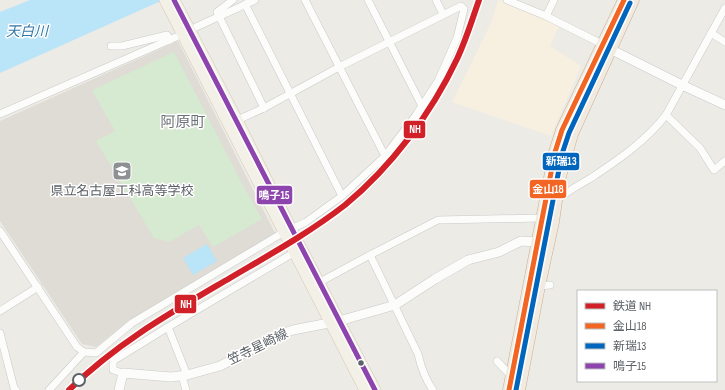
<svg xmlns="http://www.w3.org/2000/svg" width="725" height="390" font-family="'Sofia Sans Condensed','Noto Sans JP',sans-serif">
<rect width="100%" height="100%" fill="#edebe6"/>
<polygon fill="#f7efdf" points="498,0 502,0 559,26 550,46 581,66 551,136 452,102 492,21"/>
<polygon fill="#dfdbd5" points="178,41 275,233 130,320 96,347 82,344 0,221 0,121"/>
<polygon fill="#d5ead0" points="174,52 246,191 262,219 213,247 199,225 169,242 154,238 96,141 115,131 92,90"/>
<g fill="#bae4f8">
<polygon points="30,0 163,0 0,73 0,12"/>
<polygon points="207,244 217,261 193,275 183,258"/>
</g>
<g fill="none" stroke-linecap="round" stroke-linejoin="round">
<defs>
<g id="street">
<polyline points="233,0 217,12 264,108"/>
<polyline points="305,0 385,156"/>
<polyline points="368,0 422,106"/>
<polyline points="436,0 443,14"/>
<polyline points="507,0 546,16 602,44"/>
<polyline points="245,4 342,196"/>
<polyline points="546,16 554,0"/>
<polyline points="196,27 255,0"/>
<polyline points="711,33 725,42"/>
<polyline points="111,46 122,46 167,35 170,40"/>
<polyline points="0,114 176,37"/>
<polyline points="666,115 700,148 714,170 725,161"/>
<polyline points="233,122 264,108 339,67 461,6 464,9 457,38 438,81 416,115 385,156 342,196 306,222 291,229"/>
<path d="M 555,202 C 565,192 579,185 591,178 C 618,160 646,141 666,115 L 725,8"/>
<polyline points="0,231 77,347 84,352 96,353 132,323 284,232"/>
<path d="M 370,255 L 418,354 C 421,367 425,379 433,390"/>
<polyline points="320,282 370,255 438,220 542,218 543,216"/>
<polyline points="539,286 550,285"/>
<polyline points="0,311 38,287"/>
<polyline points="168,327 187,375"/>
<polyline points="0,333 14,388 16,390"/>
<polyline points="497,361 512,377"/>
<polyline points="123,373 113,370 113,361 168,327 295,252"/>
<polyline points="182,376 186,390"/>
<polyline points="49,390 84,352"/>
</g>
<g id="secondary">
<polyline points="606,47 682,85 725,105"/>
<polyline points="119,390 123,373 171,377 187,375 220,366 278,335 293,330 339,321 395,305 435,279 468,260 499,252 521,241 537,242"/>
</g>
<g id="primary">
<polyline points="165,0 365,390"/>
<polyline points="174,0 237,120 291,229 375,390"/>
</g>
<g id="highway">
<polyline points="509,390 555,152 562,130 624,0"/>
<polyline points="519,390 539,286 553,222 559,180 572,134 633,0"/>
</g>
</defs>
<use href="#street" stroke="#c9cac9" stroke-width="8"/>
<use href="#secondary" stroke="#c9c9c9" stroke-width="10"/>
<use href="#primary" stroke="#d6c9b2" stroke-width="12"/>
<use href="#highway" stroke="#c5b193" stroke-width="13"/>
<use href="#street" stroke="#fcfcfb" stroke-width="7"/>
<use href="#secondary" stroke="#fcfcfb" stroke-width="9"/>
<use href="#primary" stroke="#f3f0e8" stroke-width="11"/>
<use href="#highway" stroke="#f0eae1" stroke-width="12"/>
<defs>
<polyline id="bus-1" points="509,390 555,152 562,130 624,0"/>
<polyline id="bus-2" points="516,390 562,154 569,133 630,3"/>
<path id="bus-3" d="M 174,0 C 242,130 307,260 375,390"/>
</defs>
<use href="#bus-1" stroke="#fff" stroke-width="8"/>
<use href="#bus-2" stroke="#fff" stroke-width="8"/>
<use href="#bus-3" stroke="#fff" stroke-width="8"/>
<use href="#bus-1" stroke="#f26522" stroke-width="5"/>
<use href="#bus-2" stroke="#0065bd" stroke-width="5"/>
<use href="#bus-3" stroke="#8e44ad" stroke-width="5"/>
<defs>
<path id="rail-1" d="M 69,390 C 118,342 172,312 230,278 C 269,255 309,233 345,205 C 391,167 431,114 457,59 C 466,40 472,20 479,0"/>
</defs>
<use href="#rail-1" stroke="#fff" stroke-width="9"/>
<use href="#rail-1" stroke="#d12027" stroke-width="6"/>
</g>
<defs>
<symbol id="school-square" viewBox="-11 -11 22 22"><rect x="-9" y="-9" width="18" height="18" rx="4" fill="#8e9193" stroke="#fff"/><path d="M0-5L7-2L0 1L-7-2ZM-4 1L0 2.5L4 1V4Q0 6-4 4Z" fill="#fff"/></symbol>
</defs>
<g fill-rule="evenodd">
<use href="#school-square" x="111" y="160" width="22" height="22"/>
</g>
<circle fill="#5b6166" stroke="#fff" stroke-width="1.5" cx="361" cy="363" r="3.5"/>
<circle fill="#fff" stroke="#5b6166" stroke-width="2" cx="79" cy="380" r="6"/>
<g text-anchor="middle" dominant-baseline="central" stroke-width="3" stroke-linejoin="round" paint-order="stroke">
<g font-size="13" fill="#5b6166" stroke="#fff">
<text x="122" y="191">県立名古屋工科高等学校</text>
</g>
<g font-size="13" fill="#5b6166" stroke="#fff">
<text transform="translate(258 347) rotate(-26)">笠寺星崎線</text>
</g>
<g font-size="14" font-style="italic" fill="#3378a7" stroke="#fff">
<text x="27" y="31">天白川</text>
</g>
<g font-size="15" fill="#6c7378" stroke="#fff">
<text x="183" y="122">阿原町</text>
</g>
</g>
<g stroke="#fff" stroke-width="1.5">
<rect x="403" y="120" width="23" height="19" rx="4" fill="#d12027"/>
<rect x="542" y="152" width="38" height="19" rx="4" fill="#0065bd"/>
<rect x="529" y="179" width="38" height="20" rx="4" fill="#f26522"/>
<rect x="256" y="185" width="37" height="20" rx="4" fill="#8e44ad"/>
<rect x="174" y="294" width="23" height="20" rx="4" fill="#d12027"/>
</g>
<g font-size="11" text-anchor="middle" font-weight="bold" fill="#fff">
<text x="415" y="133">NH</text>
<text x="561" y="165">新瑞13</text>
<text x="548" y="193">金山18</text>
<text x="274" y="199">鳴子15</text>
<text x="186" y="308">NH</text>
</g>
<rect x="577" y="290" width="140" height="92" fill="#ffffff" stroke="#bdc0c2"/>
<rect x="585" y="303" width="20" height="6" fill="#d12027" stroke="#bdc0c2"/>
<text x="613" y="310" font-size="12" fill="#5b6166">鉄道 NH</text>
<rect x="585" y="323" width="20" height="6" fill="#f26522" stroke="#bdc0c2"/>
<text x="613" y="330" font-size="12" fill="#5b6166">金山18</text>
<rect x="585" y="343" width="20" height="6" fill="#0065bd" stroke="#bdc0c2"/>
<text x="613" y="350" font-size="12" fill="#5b6166">新瑞13</text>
<rect x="585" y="363" width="20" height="6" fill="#8e44ad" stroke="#bdc0c2"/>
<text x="613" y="370" font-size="12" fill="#5b6166">鳴子15</text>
</svg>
